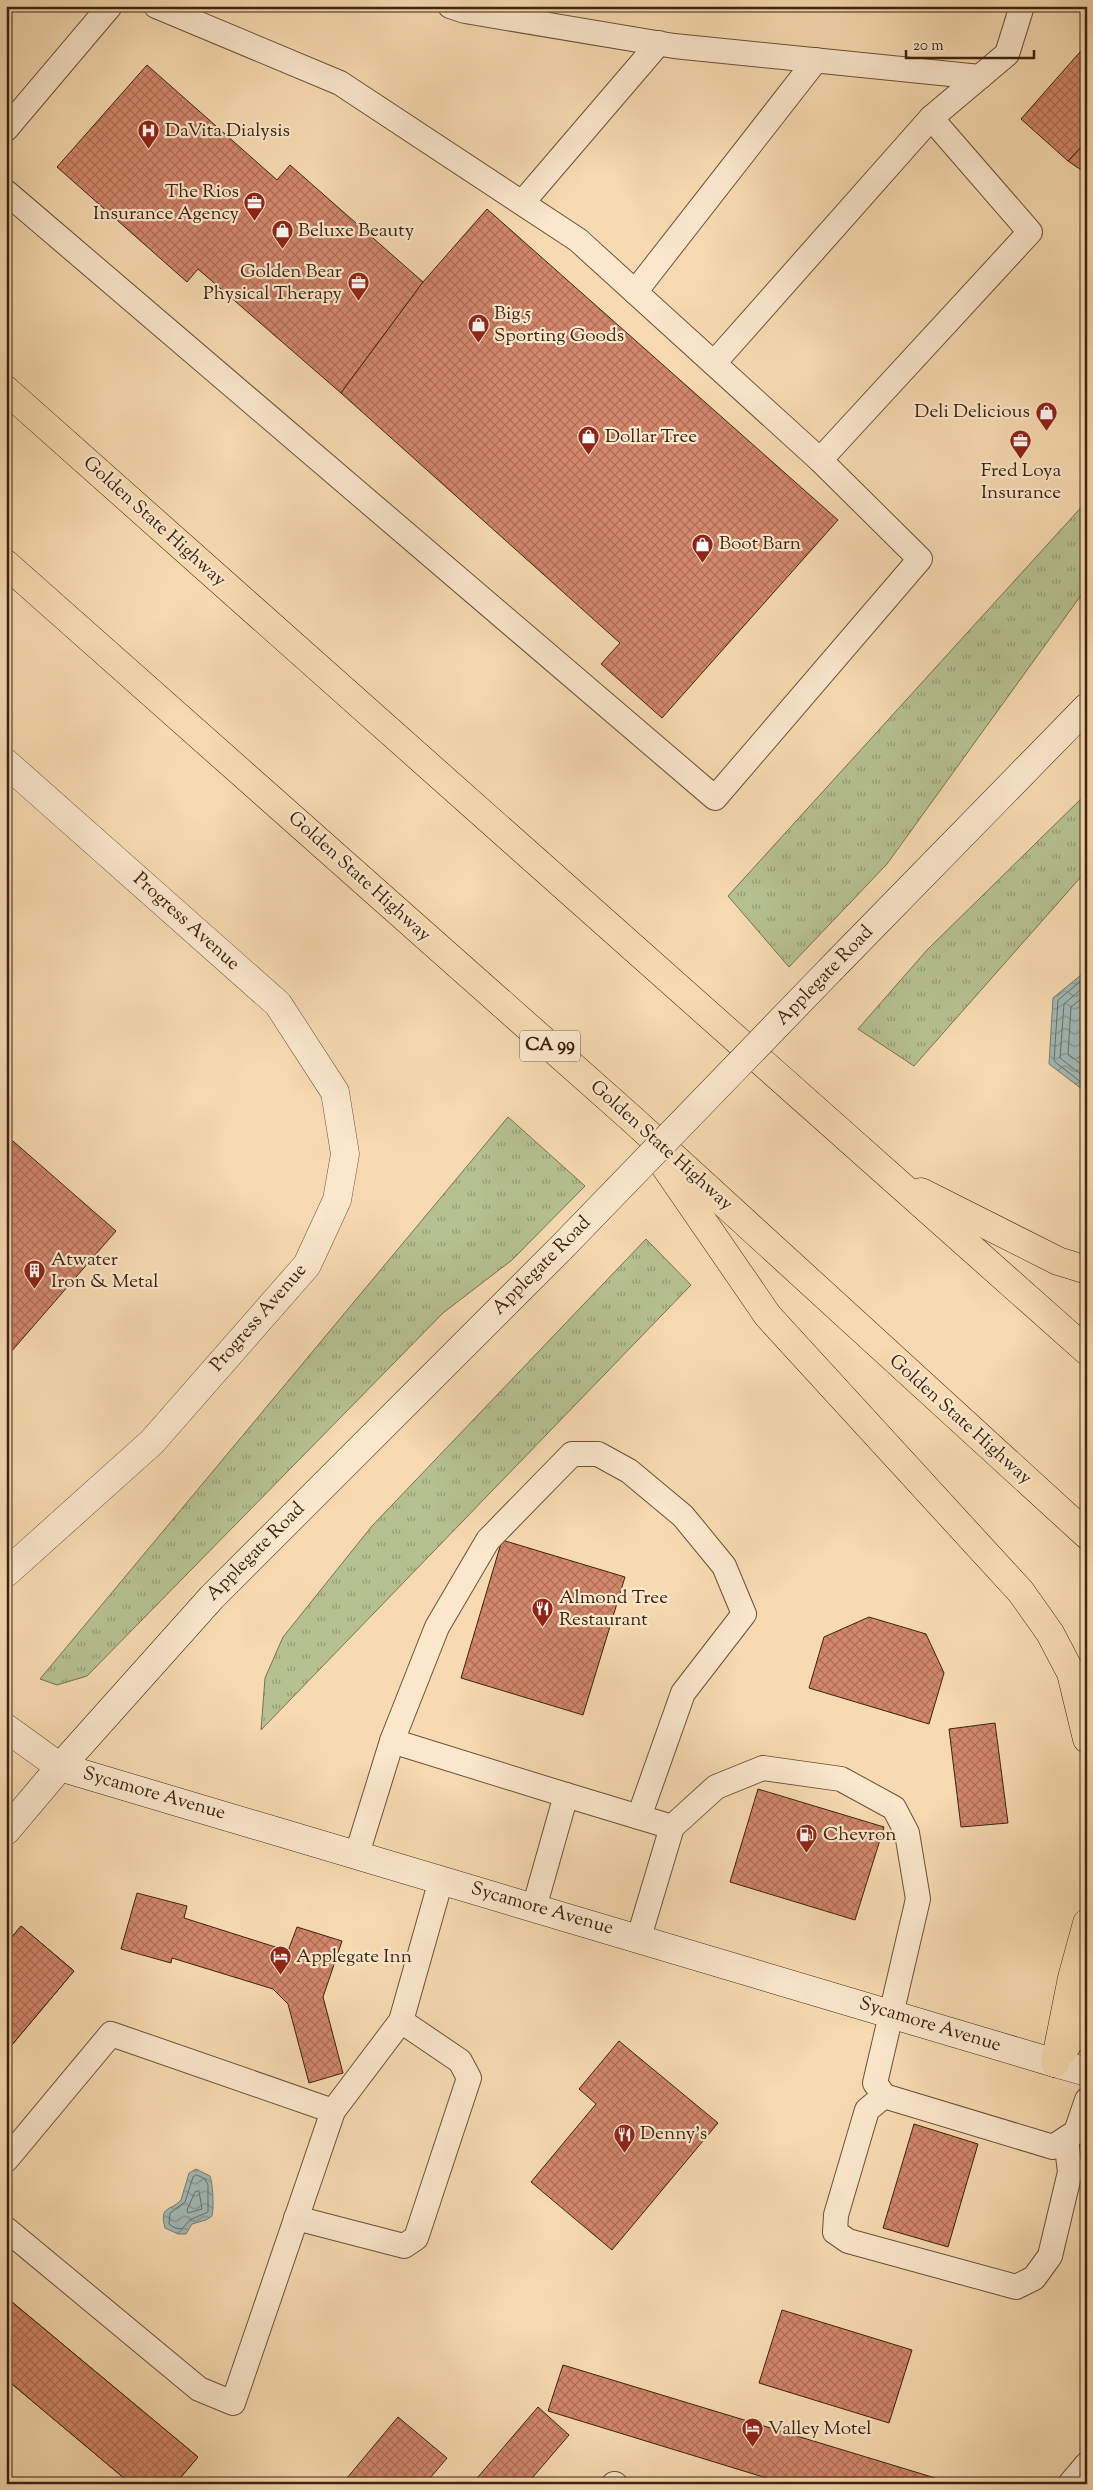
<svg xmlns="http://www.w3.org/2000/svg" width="1093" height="2490" font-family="'Sorts Mill Goudy',serif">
<defs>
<pattern id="grass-tufts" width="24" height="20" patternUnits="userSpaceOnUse" patternTransform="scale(1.25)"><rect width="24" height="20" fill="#b6c191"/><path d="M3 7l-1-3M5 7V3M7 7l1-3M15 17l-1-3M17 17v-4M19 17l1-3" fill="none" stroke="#959c75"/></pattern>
<pattern id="water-waves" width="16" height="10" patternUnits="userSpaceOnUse" patternTransform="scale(1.25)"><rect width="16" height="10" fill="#a0b8b5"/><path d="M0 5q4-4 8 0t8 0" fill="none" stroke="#849592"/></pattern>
<pattern id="building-cross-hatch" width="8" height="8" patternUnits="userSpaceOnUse" patternTransform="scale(1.25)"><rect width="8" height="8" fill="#d3876c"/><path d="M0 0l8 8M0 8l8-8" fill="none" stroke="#ac6e57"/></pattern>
</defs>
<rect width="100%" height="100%" fill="#f7dab1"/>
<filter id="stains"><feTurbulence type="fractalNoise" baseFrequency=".004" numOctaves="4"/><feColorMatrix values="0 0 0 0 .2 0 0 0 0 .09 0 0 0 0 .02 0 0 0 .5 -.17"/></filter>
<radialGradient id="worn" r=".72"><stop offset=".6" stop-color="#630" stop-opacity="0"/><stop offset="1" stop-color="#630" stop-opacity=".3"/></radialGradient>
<g fill="url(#grass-tufts)" stroke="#797250">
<polygon points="1087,501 1087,587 887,864 789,967 728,896"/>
<polygon points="1087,793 1087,870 914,1066 858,1029 927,950"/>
<polygon points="508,1117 585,1186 512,1260 443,1313 87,1676 57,1685 40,1679"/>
<polygon points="646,1239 691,1285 261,1730 265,1678 283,1637 372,1526"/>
</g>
<g fill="url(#water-waves)" stroke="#787c72">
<polygon points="1087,970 1087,1093 1049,1064 1053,998"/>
<path d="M 196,2169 L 210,2176 C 213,2184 214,2207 212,2216 L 206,2220 L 192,2224 L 186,2234 L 178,2234 L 165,2228 C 159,2205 170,2212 181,2200 L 189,2173 Z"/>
</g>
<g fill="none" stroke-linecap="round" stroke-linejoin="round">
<g stroke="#6e6e62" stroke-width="1">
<polyline points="1087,976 1058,1000 1054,1061 1087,1087"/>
<polyline points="1087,984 1064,1004 1060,1058 1087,1079"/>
<polyline points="1087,994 1071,1007 1068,1054 1087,1069"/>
<polygon points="197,2175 205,2179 208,2185 208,2212 190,2220 182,2229 175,2228 169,2224 170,2213 185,2202 193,2177"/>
<polygon points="199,2191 202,2209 188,2213 187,2210 195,2192"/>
</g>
</g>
<g fill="url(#building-cross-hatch)" stroke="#3c230e">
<polygon points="1087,44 1087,141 1068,161 1021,119"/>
<polygon points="147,65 277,180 290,165 423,282 341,393 198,269 187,282 57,167"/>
<polygon points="1087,141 1087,174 1068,161"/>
<polygon points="487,209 838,520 662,718 601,664 620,643 341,393 423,282"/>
<polygon points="6,1135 116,1231 10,1353 6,1350"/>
<polygon points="502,1540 625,1577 583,1715 461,1678"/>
<polygon points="869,1617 926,1634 944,1673 929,1724 809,1688 824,1637"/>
<polygon points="995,1723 1008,1823 961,1827 949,1729"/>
<polygon points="758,1789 884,1827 855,1920 730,1882"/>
<polygon points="137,1893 187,1906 184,1918 288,1951 297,1927 342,1941 323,1997 343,2073 309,2083 288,2004 273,1989 172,1958 171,1963 121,1949"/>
<polygon points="21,1926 74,1971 6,2052 6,1944"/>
<polygon points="21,1926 74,1971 6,2052 6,1944"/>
<polygon points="619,2041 718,2123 612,2250 531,2182 596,2104 579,2089"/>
<polygon points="914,2124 978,2144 948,2247 883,2228"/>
<polygon points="6,2297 198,2457 175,2484 131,2484 6,2379"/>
<polygon points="6,2297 198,2457 175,2484 131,2484 6,2379"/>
<polygon points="782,2310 912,2350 889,2423 759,2383"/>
<polygon points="563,2365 955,2484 786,2484 548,2411"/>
<polygon points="538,2407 569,2435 527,2484 472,2484"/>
<polygon points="398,2417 447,2458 425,2484 342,2484"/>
</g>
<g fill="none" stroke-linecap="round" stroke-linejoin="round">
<defs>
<g id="lane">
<polyline points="156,6 340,83 578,240 820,460"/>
<polyline points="450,6 465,11 674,46 980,77"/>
<polyline points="6,129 110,6"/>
<polyline points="6,192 715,798 920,559 820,460 1030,232 931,118 1007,54 1022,6"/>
<polyline points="522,203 659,43"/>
<polyline points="635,292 816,60"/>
<polyline points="714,363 931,118"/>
<polyline points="392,1741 437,1627 488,1540 572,1454 598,1454 629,1471 683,1516 724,1566 744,1614 683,1693 639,1817"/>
<polyline points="566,1795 672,1827 639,1937"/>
<polyline points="672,1827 716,1787 763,1768 841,1779 894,1808 907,1833 918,1899 875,2083 884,2096 1053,2147 1076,2132 1087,2100"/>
<polyline points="357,1854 392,1741 566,1795 534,1908"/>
<polyline points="884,2096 867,2110 836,2215 835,2232 848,2241 1016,2287 1034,2278 1050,2256 1070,2172 1066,2139"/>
<polyline points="6,2160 111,2034 333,2111"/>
<polyline points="296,2218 404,2246 416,2238 469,2078 460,2061 401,2021"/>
<polyline points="6,2229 199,2389 233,2403 333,2111 401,2021 441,1880"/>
<polyline points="614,2484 615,2484"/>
<polyline points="1070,2484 1087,2464"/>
</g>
<g id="street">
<polyline points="6,763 278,1004 335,1092 345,1154 337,1200 307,1265 152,1442 6,1573"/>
<polyline points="6,1728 60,1767"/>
<polyline points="1055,2063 1087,2072"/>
</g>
<g id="secondary">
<polyline points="832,968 1087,707"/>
<polyline points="60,1767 1055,2063"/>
<polyline points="6,1831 60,1767 212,1597 561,1248"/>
</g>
<g id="highway">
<polyline points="6,390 1087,1351"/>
<polyline points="6,564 632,1119 1087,1535"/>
<polyline points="660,1159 768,1316 1021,1592 1050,1633 1071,1673 1087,1739"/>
<polyline points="921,1192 1058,1261 1087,1270"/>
<polyline points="1063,2051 1087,2014"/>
<polyline points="1055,2063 1072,1978 1087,1923"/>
</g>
</defs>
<use href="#lane" stroke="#6b5137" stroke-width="26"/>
<use href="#street" stroke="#6b5137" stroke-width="29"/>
<use href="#secondary" stroke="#3c230e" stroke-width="29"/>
<use href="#highway" stroke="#3c230e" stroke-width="29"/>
<use href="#lane" stroke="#fae7cc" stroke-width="24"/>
<use href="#street" stroke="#fae7cc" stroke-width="28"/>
<use href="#secondary" stroke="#fae7cc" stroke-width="28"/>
<use href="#highway" stroke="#f7dab1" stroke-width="28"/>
<defs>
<polyline id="secondary-bridge" points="561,1248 832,968"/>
</defs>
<use href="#secondary-bridge" stroke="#3c230e" stroke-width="29" stroke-linecap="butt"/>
<use href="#secondary-bridge" stroke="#fae7cc" stroke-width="28"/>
</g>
<defs>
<symbol id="hospital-pin" viewBox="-11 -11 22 30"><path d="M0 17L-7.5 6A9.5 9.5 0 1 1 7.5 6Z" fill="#8f2418" stroke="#fae7cc"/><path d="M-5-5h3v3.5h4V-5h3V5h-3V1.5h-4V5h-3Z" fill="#fff"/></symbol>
<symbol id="office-pin" viewBox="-11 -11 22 30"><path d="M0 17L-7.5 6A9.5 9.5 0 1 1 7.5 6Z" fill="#8f2418" stroke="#fae7cc"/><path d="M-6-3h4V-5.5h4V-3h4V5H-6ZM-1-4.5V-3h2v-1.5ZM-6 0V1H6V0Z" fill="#fff"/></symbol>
<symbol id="shop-pin" viewBox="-11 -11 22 30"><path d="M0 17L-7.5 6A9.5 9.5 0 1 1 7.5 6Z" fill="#8f2418" stroke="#fae7cc"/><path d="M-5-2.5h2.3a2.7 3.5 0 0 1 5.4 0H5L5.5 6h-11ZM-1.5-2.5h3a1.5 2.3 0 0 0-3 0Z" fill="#fff"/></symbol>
<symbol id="building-pin" viewBox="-11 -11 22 30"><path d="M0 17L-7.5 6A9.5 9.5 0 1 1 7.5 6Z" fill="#8f2418" stroke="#fae7cc"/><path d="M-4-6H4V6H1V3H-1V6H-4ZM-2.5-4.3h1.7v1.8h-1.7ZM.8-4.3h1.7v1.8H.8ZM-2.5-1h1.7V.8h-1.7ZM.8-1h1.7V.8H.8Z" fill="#fff"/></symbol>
<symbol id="restaurant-pin" viewBox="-11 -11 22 30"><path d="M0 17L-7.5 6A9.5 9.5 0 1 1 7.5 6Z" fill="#8f2418" stroke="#fae7cc"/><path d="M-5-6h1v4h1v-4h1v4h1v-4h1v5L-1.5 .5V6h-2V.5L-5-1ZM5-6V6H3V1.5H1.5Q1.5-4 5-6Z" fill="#fff"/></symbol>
<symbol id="fuel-pin" viewBox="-11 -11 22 30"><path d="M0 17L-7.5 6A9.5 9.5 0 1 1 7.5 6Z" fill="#8f2418" stroke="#fae7cc"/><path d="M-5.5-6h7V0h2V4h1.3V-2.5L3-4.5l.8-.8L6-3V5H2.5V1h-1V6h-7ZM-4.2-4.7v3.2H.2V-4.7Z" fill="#fff"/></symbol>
<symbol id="hotel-pin" viewBox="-11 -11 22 30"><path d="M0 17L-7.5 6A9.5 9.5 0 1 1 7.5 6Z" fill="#8f2418" stroke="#fae7cc"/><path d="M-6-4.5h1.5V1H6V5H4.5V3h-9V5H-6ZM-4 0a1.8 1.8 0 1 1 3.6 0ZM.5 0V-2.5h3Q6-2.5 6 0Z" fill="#fff"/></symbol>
</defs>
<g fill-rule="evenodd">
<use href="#hospital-pin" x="136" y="118" width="25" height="34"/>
<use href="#office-pin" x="242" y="190" width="25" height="34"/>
<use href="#shop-pin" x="270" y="218" width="25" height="34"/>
<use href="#office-pin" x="346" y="270" width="25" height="34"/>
<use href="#shop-pin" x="466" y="312" width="25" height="34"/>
<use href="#shop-pin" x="1034" y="400" width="25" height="34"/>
<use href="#shop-pin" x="576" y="424" width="25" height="34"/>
<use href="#office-pin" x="1008" y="428" width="25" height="34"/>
<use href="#shop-pin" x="690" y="532" width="25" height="34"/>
<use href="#building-pin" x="22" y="1258" width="25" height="34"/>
<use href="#restaurant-pin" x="530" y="1596" width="25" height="34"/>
<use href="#fuel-pin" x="794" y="1822" width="25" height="34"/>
<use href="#hotel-pin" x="268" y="1944" width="25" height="34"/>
<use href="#restaurant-pin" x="612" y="2122" width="25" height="34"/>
<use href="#hotel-pin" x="740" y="2416" width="25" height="34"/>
</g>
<g text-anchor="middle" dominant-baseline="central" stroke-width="4.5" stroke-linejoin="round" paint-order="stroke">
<rect fill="#fae7cc" stroke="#755e47" stroke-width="1" x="520" y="1030.5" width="60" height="31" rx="4"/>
<g font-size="18" font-weight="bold" fill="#3c230e">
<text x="550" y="1046">CA 99</text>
</g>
<g font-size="19" fill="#3c230e" stroke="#fae7cc" text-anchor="start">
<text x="165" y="131">DaVita Dialysis</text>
<text x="239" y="192" text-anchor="end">The Rios<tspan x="239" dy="22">Insurance Agency</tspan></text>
<text x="298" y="231">Beluxe Beauty</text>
<text x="342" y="272" text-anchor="end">Golden Bear<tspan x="342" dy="22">Physical Therapy</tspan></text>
<text x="494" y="314">Big 5<tspan x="494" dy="22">Sporting Goods</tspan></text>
<text x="1030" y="412" text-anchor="end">Deli Delicious</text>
<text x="605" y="437">Dollar Tree</text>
<text x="1021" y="471" text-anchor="middle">Fred Loya<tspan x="1021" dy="22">Insurance</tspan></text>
<text x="719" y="544">Boot Barn</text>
<text x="51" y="1260">Atwater<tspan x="51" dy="22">Iron &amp; Metal</tspan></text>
<text x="559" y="1598">Almond Tree<tspan x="559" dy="22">Restaurant</tspan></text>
<text x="823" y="1835">Chevron</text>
<text x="296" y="1957">Applegate Inn</text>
<text x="640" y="2134">Denny's</text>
<text x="768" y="2429">Valley Motel</text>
</g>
<g font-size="19" fill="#3c230e" stroke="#fae7cc">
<text transform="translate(154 522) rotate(42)">Golden State Highway</text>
<text transform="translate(359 877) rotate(42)">Golden State Highway</text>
<text transform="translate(186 922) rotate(42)">Progress Avenue</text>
<text transform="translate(825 976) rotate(-46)">Applegate Road</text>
<text transform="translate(661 1146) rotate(42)">Golden State Highway</text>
<text transform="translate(542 1266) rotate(-45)">Applegate Road</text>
<text transform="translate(259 1318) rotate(-49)">Progress Avenue</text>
<text transform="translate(960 1420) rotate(42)">Golden State Highway</text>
<text transform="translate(256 1552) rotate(-45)">Applegate Road</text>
<text transform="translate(154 1794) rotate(16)">Sycamore Avenue</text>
<text transform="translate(542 1909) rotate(16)">Sycamore Avenue</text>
<text transform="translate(930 2025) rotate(17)">Sycamore Avenue</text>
</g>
</g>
<rect width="1093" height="2490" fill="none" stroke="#f7dab1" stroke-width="25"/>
<rect x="8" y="8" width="1078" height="2475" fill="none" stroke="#3c230e" stroke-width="2.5"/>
<rect x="12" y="12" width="1068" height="2465" fill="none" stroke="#3c230e"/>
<path d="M906 50v8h128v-8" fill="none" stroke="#3c230e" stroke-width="2.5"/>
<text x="913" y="50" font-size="15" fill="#3c230e" stroke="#fae7cc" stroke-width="4" paint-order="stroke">20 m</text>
<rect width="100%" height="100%" filter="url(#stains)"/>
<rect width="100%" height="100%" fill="url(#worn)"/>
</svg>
